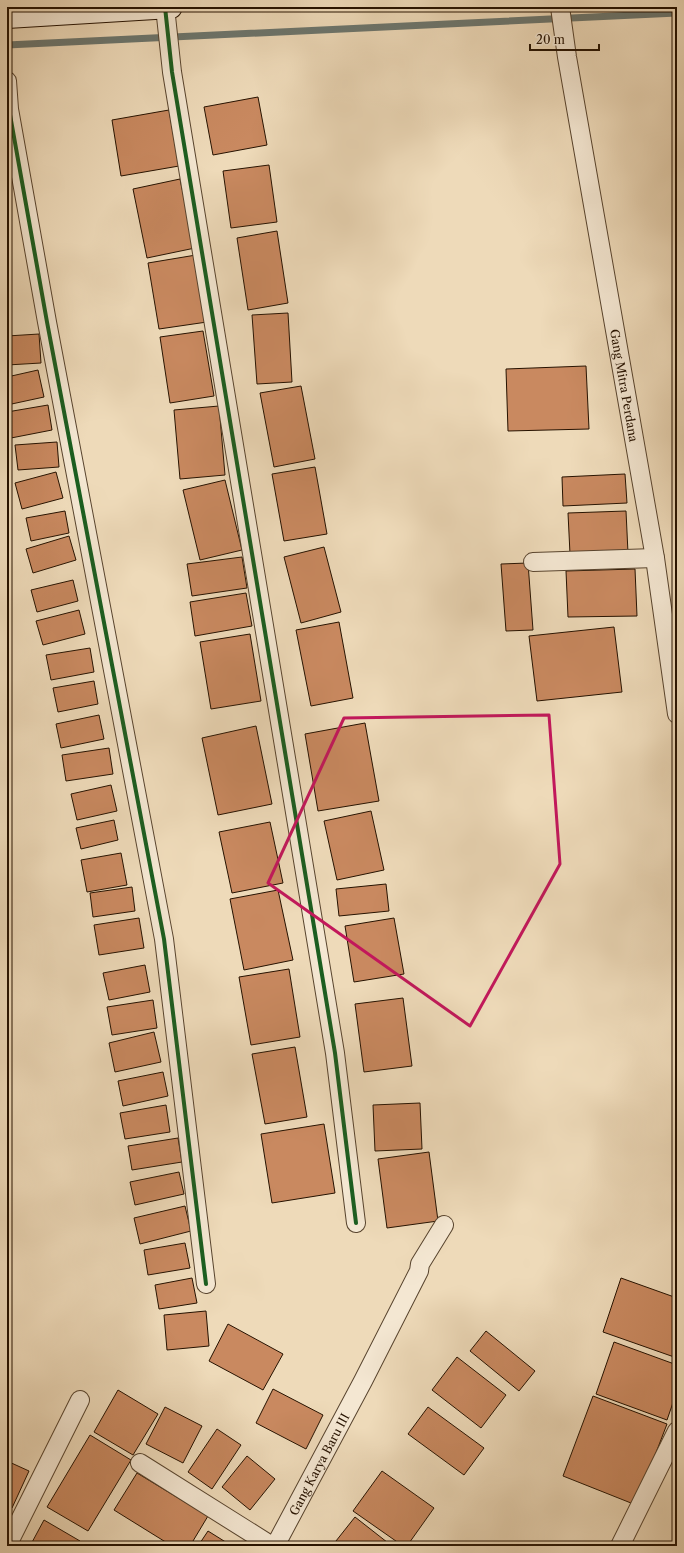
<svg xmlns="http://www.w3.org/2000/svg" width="684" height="1553" font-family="'Libre Caslon Text',serif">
<rect width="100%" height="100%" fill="#eedab9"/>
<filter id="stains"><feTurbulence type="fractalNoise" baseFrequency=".005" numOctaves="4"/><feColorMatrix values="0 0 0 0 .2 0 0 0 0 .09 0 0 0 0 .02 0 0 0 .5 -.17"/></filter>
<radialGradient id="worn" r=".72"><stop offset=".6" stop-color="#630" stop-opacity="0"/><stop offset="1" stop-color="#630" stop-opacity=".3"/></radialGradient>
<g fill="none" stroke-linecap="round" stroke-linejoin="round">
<polyline stroke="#6c766e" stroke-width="7" points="7,45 677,13"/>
</g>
<g fill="#c98960" stroke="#261200">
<polygon points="258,97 267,145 213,155 204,107"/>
<polygon points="169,110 179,166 121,176 112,120"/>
<polygon points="269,165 277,222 231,228 223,171"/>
<polygon points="180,179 195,248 147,258 133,189"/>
<polygon points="277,231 288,303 248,310 237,238"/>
<polygon points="196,255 207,322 159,329 148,263"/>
<polygon points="288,313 292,382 257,384 252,315"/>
<polygon points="203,331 214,396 170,403 160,337"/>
<polygon points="39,334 41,363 7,365 7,336"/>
<polygon points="586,366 589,429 508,431 506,369"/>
<polygon points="38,370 44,397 7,405 7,377"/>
<polygon points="301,386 315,459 274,467 260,393"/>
<polygon points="48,405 52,430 11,438 7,412"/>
<polygon points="219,406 225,475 180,479 174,410"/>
<polygon points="57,442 59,467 18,470 15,445"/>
<polygon points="315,467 327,534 284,541 272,474"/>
<polygon points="56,472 63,498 22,509 15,483"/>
<polygon points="625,474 627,503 563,506 562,477"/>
<polygon points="225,480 242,550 200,560 183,490"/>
<polygon points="65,511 69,533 31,541 26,518"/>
<polygon points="626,511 628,553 570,554 568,513"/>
<polygon points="69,536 76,560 33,573 26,549"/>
<polygon points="324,547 341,612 301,623 284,557"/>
<polygon points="242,557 247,588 192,596 187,564"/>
<polygon points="528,563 533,630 506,631 501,564"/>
<polygon points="635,569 637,616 568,617 566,571"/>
<polygon points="73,580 78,601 37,612 31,590"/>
<polygon points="246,593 252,626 195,636 190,602"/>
<polygon points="79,610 85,634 43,645 36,621"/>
<polygon points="339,622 353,698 311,706 296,630"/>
<polygon points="614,627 622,692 537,701 529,636"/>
<polygon points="250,634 261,701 211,709 200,642"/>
<polygon points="90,648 94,672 51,680 46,655"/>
<polygon points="94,681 98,704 58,712 53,688"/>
<polygon points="99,715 104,739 61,748 56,724"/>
<polygon points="365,723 379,801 318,811 305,734"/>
<polygon points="256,726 272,804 218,815 202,738"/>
<polygon points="109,748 113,774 66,781 62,755"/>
<polygon points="111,785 117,811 77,820 71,794"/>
<polygon points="371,811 384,870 337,880 324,821"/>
<polygon points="114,820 118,840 81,849 76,828"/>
<polygon points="270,822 283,883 232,893 219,832"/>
<polygon points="121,853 127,885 87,892 81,860"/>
<polygon points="386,884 389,911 339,916 336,889"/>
<polygon points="132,887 135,911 93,917 90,893"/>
<polygon points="278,890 293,960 244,970 230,899"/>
<polygon points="139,918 144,948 99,955 94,925"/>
<polygon points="394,918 404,974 354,982 345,926"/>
<polygon points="145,965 150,992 109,1000 103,973"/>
<polygon points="289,969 300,1037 251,1045 239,977"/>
<polygon points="403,998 412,1066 364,1072 355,1004"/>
<polygon points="153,1000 157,1028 112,1035 107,1007"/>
<polygon points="154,1032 161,1062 115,1072 109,1043"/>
<polygon points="295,1047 307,1117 265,1124 252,1054"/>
<polygon points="163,1072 168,1096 123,1106 118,1081"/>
<polygon points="420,1103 422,1149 375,1151 373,1105"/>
<polygon points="166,1105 170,1132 125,1139 120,1113"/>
<polygon points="324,1124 335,1193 272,1203 261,1134"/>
<polygon points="178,1138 182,1162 132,1170 128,1146"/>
<polygon points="429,1152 438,1221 387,1228 378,1159"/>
<polygon points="179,1172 184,1194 135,1205 130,1182"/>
<polygon points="185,1206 191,1231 140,1244 134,1218"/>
<polygon points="185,1243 190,1268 148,1275 144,1250"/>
<polygon points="192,1278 197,1303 159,1309 155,1285"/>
<polygon points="621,1278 677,1298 677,1358 603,1332"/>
<polygon points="206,1311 209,1346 167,1350 164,1315"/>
<polygon points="228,1324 283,1354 263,1390 209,1361"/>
<polygon points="486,1331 535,1371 519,1391 470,1351"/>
<polygon points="614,1342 677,1365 677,1391 667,1420 596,1394"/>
<polygon points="457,1357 506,1395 481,1428 432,1390"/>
<polygon points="273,1389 323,1415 306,1449 256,1423"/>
<polygon points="118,1390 158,1414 133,1455 94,1432"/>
<polygon points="593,1396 667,1424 636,1505 563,1476"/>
<polygon points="165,1407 202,1426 183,1463 146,1444"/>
<polygon points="428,1407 484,1448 464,1475 408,1434"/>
<polygon points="217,1429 241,1445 212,1489 188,1472"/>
<polygon points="90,1435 131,1460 88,1531 47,1507"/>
<polygon points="247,1456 275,1479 250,1510 222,1487"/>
<polygon points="7,1461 29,1471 12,1508 7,1506"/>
<polygon points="382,1471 434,1508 407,1546 403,1546 353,1511"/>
<polygon points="137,1473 208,1516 190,1546 172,1546 114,1510"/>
<polygon points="355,1517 392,1546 332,1546"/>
<polygon points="44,1520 80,1541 77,1546 30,1546"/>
<polygon points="208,1531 232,1546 198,1546"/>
</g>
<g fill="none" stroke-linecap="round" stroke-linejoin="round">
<defs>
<g id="street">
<polyline points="165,7 172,72 335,1053 356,1223"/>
<path id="s1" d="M 560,7 L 567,57 L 655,558 L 677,714"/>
<polyline points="7,81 9,109 47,322 164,939 206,1284"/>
<polyline points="533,562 655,558"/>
<polyline points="140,1463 272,1546"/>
<polyline points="7,1546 80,1400"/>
<path id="s2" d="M 275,1546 L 363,1381 L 419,1271 L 420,1264 L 444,1225"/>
<polyline points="620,1546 677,1431"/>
</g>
<polyline id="secondary" points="7,17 171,7"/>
</defs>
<use href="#street" stroke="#58442e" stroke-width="20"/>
<use href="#secondary" stroke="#261200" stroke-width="24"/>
<use href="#street" stroke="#f4e7d2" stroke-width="18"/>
<use href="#secondary" stroke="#f4e7d2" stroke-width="22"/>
<defs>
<g id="cycleway">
<polyline points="165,7 172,72 335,1053 356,1223"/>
<polyline points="7,81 9,109 47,322 164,939 206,1284"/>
</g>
</defs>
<use href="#cycleway" stroke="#f4e7d2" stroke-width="6"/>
<use href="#cycleway" stroke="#1b5e20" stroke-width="4"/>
</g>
<path fill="none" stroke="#c2185b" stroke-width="3" stroke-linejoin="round" d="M 549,715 L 560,864 L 470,1026 L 268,883 L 344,718 Z"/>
<g text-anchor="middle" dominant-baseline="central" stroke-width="3" stroke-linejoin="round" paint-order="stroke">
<g font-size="12" fill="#261200" stroke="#f4e7d2">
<text stroke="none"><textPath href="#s1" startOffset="384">Gang Mitra Perdana</textPath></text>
<text stroke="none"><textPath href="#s2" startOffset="93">Gang Karya Baru III</textPath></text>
</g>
</g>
<rect width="684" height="1553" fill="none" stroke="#eedab9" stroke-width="24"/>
<rect x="8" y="8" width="668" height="1537" fill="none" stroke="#261200" stroke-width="2"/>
<rect x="12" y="12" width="660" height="1529" fill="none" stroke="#261200"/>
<path d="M530 44v6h69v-6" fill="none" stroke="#261200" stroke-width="2"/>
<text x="536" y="44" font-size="12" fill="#261200" stroke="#f4e7d2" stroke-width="3" paint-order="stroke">20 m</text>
<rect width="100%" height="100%" filter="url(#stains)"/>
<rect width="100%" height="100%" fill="url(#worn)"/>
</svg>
